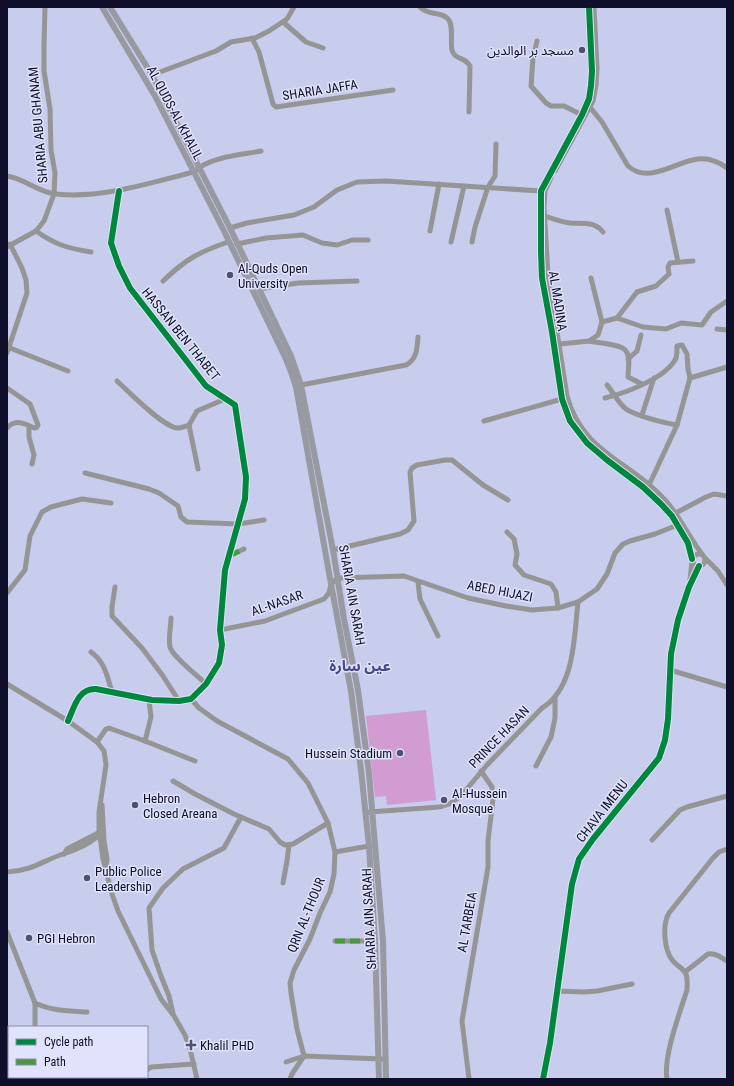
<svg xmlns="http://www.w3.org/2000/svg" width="734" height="1086" font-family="'Roboto Condensed','Noto Sans Arabic',sans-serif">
<rect width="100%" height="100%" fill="#c8cced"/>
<polygon fill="#d19cd2" points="426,710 436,800 387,805 386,796 375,797 366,716"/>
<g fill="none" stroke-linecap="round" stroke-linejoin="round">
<g stroke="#959595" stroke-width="5">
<path d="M 420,7 C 428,16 442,11 448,19 C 454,25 450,42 452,50 C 454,60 466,57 470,66 L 469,112"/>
<polyline points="589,7 592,71 591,86 589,99 582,115 541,191 541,251 542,278 552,332 562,399 570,421 587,443 607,460 643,487 661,504 672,516 688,543 692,559"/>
<polyline points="283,22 306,42 323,48"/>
<polyline points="252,38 259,52 273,104 276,107 393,90"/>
<polyline points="537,41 533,58 531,86 546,103 551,106 564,106 582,115"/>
<polyline points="152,75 216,51 231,42 255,38 269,31 287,19 294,7"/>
<path d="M 589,106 L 602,122 L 628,166 C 649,185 676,161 698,159 C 708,158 719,162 727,168"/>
<polyline points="555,171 593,101 596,85 597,68 594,7"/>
<path d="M 7,176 C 23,178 40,193 56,194 C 102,199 149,183 194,172 C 208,157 241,155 261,151"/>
<path d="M 551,178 L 545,191 L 544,207 L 548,275 L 567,396 C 582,453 631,461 666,501 C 680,517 689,537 702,554"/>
<polyline points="667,210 678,262"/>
<path d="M 545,216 C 553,219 562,222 570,223 C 583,224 594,221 603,232"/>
<polyline points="230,228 247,223 294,215 314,207 337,190 357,182 386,181 541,191"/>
<path d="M 36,231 C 56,245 67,248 91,252"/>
<polyline points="430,231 439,184"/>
<polyline points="451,242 464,186"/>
<polyline points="472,242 475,227 488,187 495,176 496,144"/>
<polyline points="237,244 266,238 303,235 322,243 337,245 352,240 368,240"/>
<polyline points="7,247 36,231 44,221 54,194 55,173 51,150 50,109 44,71 44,45 45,7"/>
<path d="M 163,281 C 186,259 199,252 228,242"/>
<polyline points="259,289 298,283 357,281"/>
<polyline points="617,318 643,327 666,329 681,323 702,325 711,312 727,301"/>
<polyline points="602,322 617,318 637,292 656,286 669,274 668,267 670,263 693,261"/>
<polyline points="717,329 727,330"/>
<path d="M 589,341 C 597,343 622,344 626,351 C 631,357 628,370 628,377 L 642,384"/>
<polyline points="560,344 589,341 598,335 602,322 591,278"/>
<polyline points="10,348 68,371"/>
<polyline points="7,353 27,293 26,280 22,268 10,244"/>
<polyline points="628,359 637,351 641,335"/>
<path d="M 117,381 C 129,392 162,426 177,428 C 181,428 186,426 189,425 L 197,411 L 225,399"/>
<path d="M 301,385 L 406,365 C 417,359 417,349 418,337"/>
<path d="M 607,385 C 613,392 619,404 626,409 C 636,416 665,423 677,425"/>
<path d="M 7,388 L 30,404 L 38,425 L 37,427 L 35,428 C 24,424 16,418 7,428"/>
<path d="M 605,398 C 625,393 667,378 676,358 C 677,355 677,350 677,346 L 682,345 L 687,354 L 688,369 L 690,378"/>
<polyline points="642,415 654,378"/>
<polyline points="484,421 562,399"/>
<polyline points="189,425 198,469"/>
<polyline points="29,426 29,437 34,455 32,464"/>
<polyline points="85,473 149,489 159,493 178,506 181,517 187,522 238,524 264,520"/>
<polyline points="649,485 677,425 690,378 727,367"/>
<polyline points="672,515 706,497 714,494 727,496"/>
<polyline points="507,532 514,539 517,554 515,565 524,575 551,584 556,592 558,608"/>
<polyline points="333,550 400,534 408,530 414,521 410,472 412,468 417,465 445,460 452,460 483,485 508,500"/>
<polyline points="230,553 233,554 244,549"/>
<circle cx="699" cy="560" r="6"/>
<polyline points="705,558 718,571 727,585"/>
<polyline points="690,580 692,561"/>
<polyline points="418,582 420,599 438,636"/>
<polyline points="115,587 112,607 112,616 142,648 163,676 179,701"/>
<polyline points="7,593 25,570 30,536 42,512 51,507 82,499 111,503"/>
<path d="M 171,618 C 171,627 168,639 170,647 C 172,656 199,677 206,684"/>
<polyline points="220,630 265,621 324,599 329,593 331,584 338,578 404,576 468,598 506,606 532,610 558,608 578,602 597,589 607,574 615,553 623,544 630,541 655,534 680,524"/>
<path d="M 91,652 C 105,662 107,676 112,692"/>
<polyline points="670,670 727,687"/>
<polyline points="7,684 68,721 97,742 104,751 106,765 99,812 99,829 103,859 112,894 118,911 161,999 174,1016 185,1035 190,1049 197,1079"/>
<polyline points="191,699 199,708 217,721 288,759 308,783 328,823 335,852 334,874 330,892 320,913 310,939 294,970 290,983 291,993 297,1029 304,1056 292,1074 290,1079"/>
<path d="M 68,721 C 74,708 78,688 96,689 L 152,700 L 179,701 L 191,699 L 206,684 L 219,663 L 222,645 L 220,630 L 225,570 L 245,499 L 246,477 L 235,405 L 206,386 L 130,288 L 119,266 L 111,243 L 119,191"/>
<polyline points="145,741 151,717 149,700"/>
<polyline points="97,742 106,729 109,728 145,741 195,761"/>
<polyline points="536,766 551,737 555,718 555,698"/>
<polyline points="173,781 195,794 234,814 269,829 280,842 285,845 293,844 328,823"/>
<polyline points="102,805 104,841 107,859 106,868"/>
<path d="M 369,812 L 440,807 L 449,804 L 460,797 L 487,765 L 542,708 C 575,688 574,637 578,602"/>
<polyline points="652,840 680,810 687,807 727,796"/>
<polyline points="335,852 369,846"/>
<polyline points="64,854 67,849 102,831"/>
<path d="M 7,872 C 32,871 42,861 63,854 C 77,850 94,842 103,831"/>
<polyline points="283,883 287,861 289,845"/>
<polyline points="7,932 35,1003 35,1027"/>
<polyline points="335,941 375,941"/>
<path d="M 685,972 L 708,954 C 715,953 721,957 727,961"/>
<polyline points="557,991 584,992 597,991 632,984"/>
<path d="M 35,1003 C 52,1011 68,1011 87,1012"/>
<polyline points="173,1013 169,996 161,976 152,950 149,908 163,888 183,869 224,848 241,817"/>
<polyline points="286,1062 304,1056 382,1059"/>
<polyline points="147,1070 151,1067 194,1064"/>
<polyline points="143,1079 144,1077"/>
<polyline points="469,1079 462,1021 488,867 488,841 493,799 492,787 481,771"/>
<polyline points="543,1079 550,1043 572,884 579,859 593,839 659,758 665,740 668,719 671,654 678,620 689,587 699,566"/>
<path d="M 667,1079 C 663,1057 680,1012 687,990 C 687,985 688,979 686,974 C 684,969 677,966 673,961 C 664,951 662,925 669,913 L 713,858 L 719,852 L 727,849"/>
</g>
<g stroke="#9899a1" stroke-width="6">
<polyline points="102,7 155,96 224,231 285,357 291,372 296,387 331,584 351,691 361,770 369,846 375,941 379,1079"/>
<polyline points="110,7 152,75 230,228 291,356 301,385 333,550 344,619 358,690 369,773 383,941 386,1079"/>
</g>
<g stroke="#499741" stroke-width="5" stroke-dasharray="10 5" stroke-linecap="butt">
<polyline points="230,553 233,554 244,549"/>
<polyline points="335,941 375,941"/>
</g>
<defs>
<g id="cycleway">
<polyline points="589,7 592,71 591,86 589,99 582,115 541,191 541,251 542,278 552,332 562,399 570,421 587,443 607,460 643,487 661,504 672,516 688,543 692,559"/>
<path d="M 68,721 C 74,708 78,688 96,689 L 152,700 L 179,701 L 191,699 L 206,684 L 219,663 L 222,645 L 220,630 L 225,570 L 245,499 L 246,477 L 235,405 L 206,386 L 130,288 L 119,266 L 111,243 L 119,191"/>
<polyline points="543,1079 550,1043 572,884 579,859 593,839 659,758 665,740 668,719 671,654 678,620 689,587 699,566"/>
</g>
</defs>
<use href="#cycleway" stroke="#e0e3fb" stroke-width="8"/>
<use href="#cycleway" stroke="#00873e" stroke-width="6"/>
</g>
<g fill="#50516f" stroke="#e0e3fb" stroke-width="1.5">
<circle cx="582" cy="50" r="4"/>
<circle cx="230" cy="275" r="4"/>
<circle cx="400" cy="753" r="4"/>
<circle cx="444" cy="800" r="4"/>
<circle cx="135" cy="805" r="4"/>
<circle cx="87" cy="878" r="4"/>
<circle cx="29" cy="938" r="4"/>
<path d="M189 1039h4v4h4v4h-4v4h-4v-4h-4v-4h4z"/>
</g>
<g text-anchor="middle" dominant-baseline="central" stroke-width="3" stroke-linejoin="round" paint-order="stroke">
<g font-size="13" fill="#0f0f2b" stroke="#e0e3fb" text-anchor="start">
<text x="574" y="50" text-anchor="end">مسجد بر الوالدين</text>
<text x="238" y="268">Al-Quds Open<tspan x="238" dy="15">University</tspan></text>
<text x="392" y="753" text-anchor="end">Hussein Stadium</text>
<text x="452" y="793">Al-Hussein<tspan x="452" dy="15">Mosque</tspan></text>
<text x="143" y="798">Hebron<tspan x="143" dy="15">Closed Areana</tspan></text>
<text x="95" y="871">Public Police<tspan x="95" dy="15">Leadership</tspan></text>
<text x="37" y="938">PGI Hebron</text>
<text x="200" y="1045">Khalil PHD</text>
</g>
<g font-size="13" fill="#0f0f2b" stroke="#e0e3fb">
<text transform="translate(320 90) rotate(-9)">SHARIA JAFFA</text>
<text transform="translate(175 113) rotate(62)">AL QUDS-AL KHALIL</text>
<text transform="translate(38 125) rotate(-95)">SHARIA ABU GHANAM</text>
<text transform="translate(558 301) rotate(81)">AL MADINA</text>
<text transform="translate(181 334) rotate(51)">HASSAN BEN THABET</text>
<text transform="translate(500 591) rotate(11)">ABED HIJAZI</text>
<text transform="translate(352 595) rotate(80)">SHARIA AIN SARAH</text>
<text transform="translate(277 603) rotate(-19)">AL-NASAR</text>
<text transform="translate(499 737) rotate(-46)">PRINCE HASAN</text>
<text transform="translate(602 811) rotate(-52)">CHAVA IMENU</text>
<text transform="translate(306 915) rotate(-68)">QRN AL-THOUR</text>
<text transform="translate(369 919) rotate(-93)">SHARIA AIN SARAH</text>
<text transform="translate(467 922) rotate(-80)">AL TARBEIA</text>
</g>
<g font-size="15" font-weight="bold" fill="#46488a" stroke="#e0e3fb">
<text x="360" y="666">عين سارة</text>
</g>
</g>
<rect width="734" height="1086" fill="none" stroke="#0f0f2b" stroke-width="16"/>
<rect x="8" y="1026" width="140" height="52" fill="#e0e3fb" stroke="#8c8ea8"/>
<rect x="16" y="1039" width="20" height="6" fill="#00873e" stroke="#8c8ea8"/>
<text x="44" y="1046" font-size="12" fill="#0f0f2b">Cycle path</text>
<rect x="16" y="1059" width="20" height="6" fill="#499741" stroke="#8c8ea8"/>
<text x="44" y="1066" font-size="12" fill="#0f0f2b">Path</text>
</svg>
